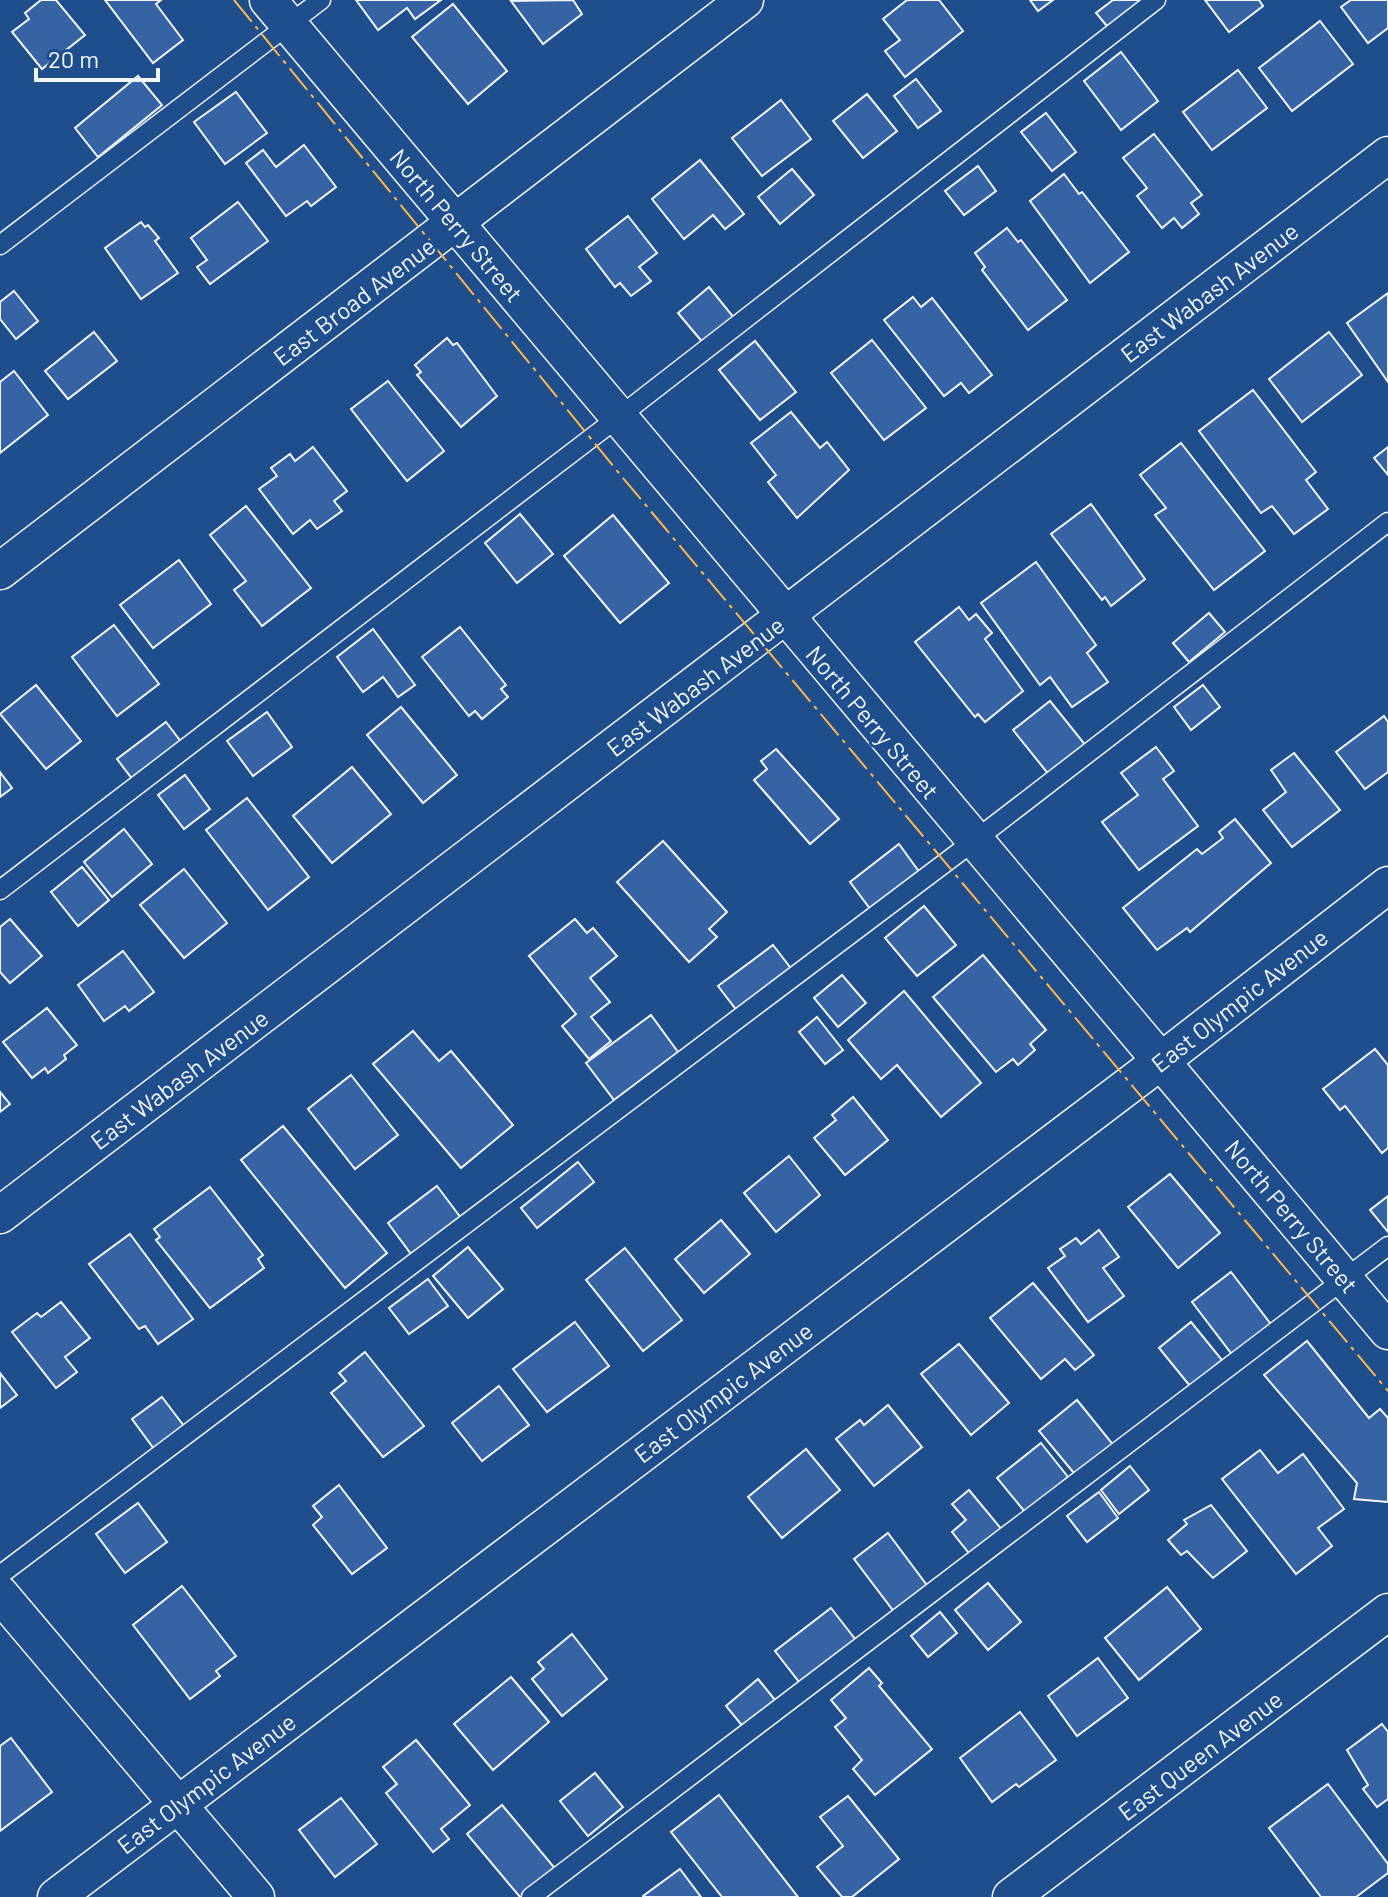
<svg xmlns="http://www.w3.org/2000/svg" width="1388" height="1897" font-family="Barlow,sans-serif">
<rect width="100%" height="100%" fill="#1f4e8c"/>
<g fill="#3563a3" stroke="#f2f6ff" stroke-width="2">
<polygon points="41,0 56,0 85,35 42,69 12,32 29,19 25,13"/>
<polygon points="105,0 161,0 156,4 183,40 153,63"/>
<polygon points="356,0 441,0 415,19 407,8 378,30"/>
<polygon points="573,0 582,14 543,44 511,1"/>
<polygon points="907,0 939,0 963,31 905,77 885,51 900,40 883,19"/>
<polygon points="1030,0 1053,0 1038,11"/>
<polygon points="1113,0 1142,0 1111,31 1096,13"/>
<polygon points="1205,0 1259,0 1263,6 1229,32"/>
<polygon points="1351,0 1388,0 1388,28 1368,43 1341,7"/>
<polygon points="453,4 507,71 468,104 412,37"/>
<polygon points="1320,21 1353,64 1292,111 1259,68"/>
<polygon points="1121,52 1158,101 1121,130 1084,81"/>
<polygon points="1238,70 1267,108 1212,150 1183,112"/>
<polygon points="138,76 162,105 98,157 75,128"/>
<polygon points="916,79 941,111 918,128 894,96"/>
<polygon points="236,92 267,133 225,164 194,122"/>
<polygon points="867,94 897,131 863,158 833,121"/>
<polygon points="781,100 811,139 762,176 732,138"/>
<polygon points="1046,113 1076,152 1052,171 1021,132"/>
<polygon points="1154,134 1202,195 1191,203 1199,214 1182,228 1174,218 1162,228 1137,196 1147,188 1123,158"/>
<polygon points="304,145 336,187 311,206 307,201 286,216 246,163 263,150 276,167"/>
<polygon points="700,160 744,214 725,229 713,215 684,239 652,199"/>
<polygon points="978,166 996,191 964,215 945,191"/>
<polygon points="792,169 814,195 780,224 758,197"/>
<polygon points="1064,174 1079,194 1082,192 1129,252 1090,283 1030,201"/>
<polygon points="238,202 268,241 210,284 197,267 207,260 191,238"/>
<polygon points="628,216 657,253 639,267 651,281 631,296 620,283 615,287 586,249"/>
<polygon points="141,222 145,227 148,225 159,238 155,241 178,273 141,299 105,248"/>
<polygon points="1007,228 1018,242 1021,240 1067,300 1028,330 982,270 985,267 975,253"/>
<polygon points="709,287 735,319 704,344 678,313"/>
<polygon points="14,291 38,321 16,339 0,319 0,302"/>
<polygon points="1388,293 1388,382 1347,323"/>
<polygon points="913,297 921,307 932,298 992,375 969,393 961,383 944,396 884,320"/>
<polygon points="94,332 117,361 68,399 45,371"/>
<polygon points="1329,332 1362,375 1302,422 1269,379"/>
<polygon points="447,338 453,345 457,343 497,396 461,427 417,375 421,372 415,365"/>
<polygon points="872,340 926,408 884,440 831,373"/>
<polygon points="755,341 796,392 760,420 719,370"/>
<polygon points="14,371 48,415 0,453 0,382"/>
<polygon points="388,381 444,451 407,481 351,409"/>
<polygon points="1253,390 1316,472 1306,480 1328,509 1294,534 1272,506 1261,513 1199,431"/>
<polygon points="791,412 820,448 827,442 849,470 797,518 768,482 776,475 751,443"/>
<polygon points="1181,443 1265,551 1214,590 1155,515 1166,508 1140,475"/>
<polygon points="313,447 347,491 334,501 342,511 317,529 310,520 293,534 259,489 277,476 271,468 290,454 295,461"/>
<polygon points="1388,447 1388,475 1374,458"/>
<polygon points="1091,504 1145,579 1111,606 1105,597 1102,600 1051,534"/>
<polygon points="246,506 311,588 262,626 234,590 246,581 210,535"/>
<polygon points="520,514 553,554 517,583 485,543"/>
<polygon points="613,515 669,583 620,623 564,556"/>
<polygon points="179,560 211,604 153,648 120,605"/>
<polygon points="1036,562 1096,645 1087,653 1108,682 1072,707 1050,677 1040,685 981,603"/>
<polygon points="959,607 969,620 976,614 992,633 985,639 1023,691 985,722 978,714 975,717 915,642"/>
<polygon points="1209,613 1225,632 1189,662 1173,643"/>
<polygon points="114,625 159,684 117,716 72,657"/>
<polygon points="460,627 506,685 501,689 508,697 482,719 475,711 469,716 422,657"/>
<polygon points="373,629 415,685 398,697 383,677 363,692 337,657"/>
<polygon points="36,685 81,741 46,769 0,714"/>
<polygon points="1203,685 1220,707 1191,730 1174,707"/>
<polygon points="1050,701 1087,747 1050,776 1013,730"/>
<polygon points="401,707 457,775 423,803 367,735"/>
<polygon points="267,712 292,747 253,776 227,741"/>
<polygon points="1384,716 1388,722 1388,772 1365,789 1336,752"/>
<polygon points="166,722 185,747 136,784 117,759"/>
<polygon points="1156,747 1174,771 1163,779 1198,826 1139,870 1102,822 1138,795 1121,773"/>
<polygon points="776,749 839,819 810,844 754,780 767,769 761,761"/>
<polygon points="1294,753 1340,810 1292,847 1263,810 1286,792 1271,770"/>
<polygon points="352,767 391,814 332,863 293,816"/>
<polygon points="0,772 12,788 0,797"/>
<polygon points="185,775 210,809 184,829 158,795"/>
<polygon points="247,798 309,877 268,910 206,830"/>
<polygon points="1235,819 1271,863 1190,932 1187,928 1157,950 1123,908 1197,849 1202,854 1223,838 1219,832"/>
<polygon points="124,829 152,864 112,897 84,862"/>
<polygon points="663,841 727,912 709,929 717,937 689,962 617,882"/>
<polygon points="899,844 920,873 871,910 850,882"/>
<polygon points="82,867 109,900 78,926 51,892"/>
<polygon points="184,869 227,923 184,958 140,905"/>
<polygon points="924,906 956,945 917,976 885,938"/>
<polygon points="10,919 42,956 10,983 0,972 0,927"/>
<polygon points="575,919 587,933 593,928 617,956 590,978 610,1002 591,1017 611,1041 589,1059 562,1026 576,1014 529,956"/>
<polygon points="773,945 793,971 738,1012 718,986"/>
<polygon points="123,951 154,992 129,1011 125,1006 104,1021 78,985"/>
<polygon points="983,955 1046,1030 1030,1044 1035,1050 1018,1065 1013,1059 996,1072 933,997"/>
<polygon points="842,975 866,1003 838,1027 814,998"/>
<polygon points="904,991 981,1083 941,1117 897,1065 881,1079 848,1040"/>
<polygon points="47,1008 77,1045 64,1055 66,1059 48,1073 45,1068 32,1078 3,1042"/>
<polygon points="651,1015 678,1052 614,1100 586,1063"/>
<polygon points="817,1017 843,1050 825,1064 799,1032"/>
<polygon points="413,1031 439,1061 451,1051 513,1125 461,1168 373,1064"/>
<polygon points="1375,1049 1388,1065 1388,1148 1382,1153 1345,1106 1340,1110 1323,1089"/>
<polygon points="351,1075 398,1135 355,1169 308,1109"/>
<polygon points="0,1092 10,1104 0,1112"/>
<polygon points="853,1097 888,1140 845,1175 814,1138 836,1120 832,1115"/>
<polygon points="283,1126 387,1253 345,1288 241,1160"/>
<polygon points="789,1156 820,1195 776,1232 744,1193"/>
<polygon points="578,1162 594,1182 537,1228 521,1208"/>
<polygon points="1170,1174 1220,1233 1178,1268 1128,1207"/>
<polygon points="437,1186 464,1222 414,1258 388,1223"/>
<polygon points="210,1187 263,1255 258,1259 264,1268 210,1308 156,1240 160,1237 154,1229"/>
<polygon points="1388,1196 1388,1232 1370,1210"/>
<polygon points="721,1220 750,1254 704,1293 675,1259"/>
<polygon points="1099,1230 1119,1257 1103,1268 1124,1296 1088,1322 1048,1268 1065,1256 1060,1249 1076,1238 1081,1244"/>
<polygon points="130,1234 193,1319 158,1344 145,1326 139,1329 89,1264"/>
<polygon points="468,1247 503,1289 468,1318 433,1276"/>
<polygon points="625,1248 682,1320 643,1351 586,1280"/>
<polygon points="1231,1272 1273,1327 1234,1357 1192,1302"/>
<polygon points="428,1279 448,1306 409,1334 389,1308"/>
<polygon points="1033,1283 1094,1355 1075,1370 1065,1359 1041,1379 990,1318"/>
<polygon points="61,1302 90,1338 65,1357 77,1372 56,1388 12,1332 37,1313 41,1317"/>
<polygon points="575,1322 609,1366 547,1412 513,1369"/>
<polygon points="1191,1322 1222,1360 1190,1386 1159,1348"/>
<polygon points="1307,1341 1369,1418 1380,1409 1388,1418 1388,1502 1354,1499 1357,1483 1264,1375"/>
<polygon points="959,1344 1009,1403 971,1435 921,1374"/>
<polygon points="365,1352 424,1426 383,1457 331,1393 346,1381 339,1373"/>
<polygon points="0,1373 17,1395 0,1408"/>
<polygon points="499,1386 529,1425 482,1461 452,1423"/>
<polygon points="162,1397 187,1430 157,1453 132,1419"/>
<polygon points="1077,1400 1115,1447 1078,1478 1039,1431"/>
<polygon points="888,1405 922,1447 874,1486 836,1439 860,1420 864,1425"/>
<polygon points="1041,1443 1068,1477 1025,1512 997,1478"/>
<polygon points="806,1449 840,1490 782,1538 748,1497"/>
<polygon points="1260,1450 1278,1473 1303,1454 1344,1509 1318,1528 1332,1546 1296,1574 1222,1479"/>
<polygon points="1130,1466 1149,1490 1119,1514 1101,1490"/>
<polygon points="339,1485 387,1548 352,1574 313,1525 322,1517 313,1506"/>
<polygon points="969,1490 1003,1531 972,1557 952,1532 966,1520 952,1504"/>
<polygon points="1099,1492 1118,1518 1087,1542 1067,1516"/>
<polygon points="138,1503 167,1542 125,1573 96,1534"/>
<polygon points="1211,1505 1247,1551 1213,1578 1187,1551 1181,1555 1168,1540 1187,1524 1184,1520"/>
<polygon points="888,1533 929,1588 895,1613 854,1559"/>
<polygon points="988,1583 1021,1622 988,1650 955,1610"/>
<polygon points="182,1586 236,1656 216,1671 220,1676 190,1699 133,1625"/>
<polygon points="1167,1587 1201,1629 1139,1680 1105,1638"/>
<polygon points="831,1608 859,1644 803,1687 775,1651"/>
<polygon points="940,1612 957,1633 928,1657 911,1636"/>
<polygon points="572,1634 607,1679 562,1716 532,1679 544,1669 538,1662"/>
<polygon points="1098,1658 1128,1698 1077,1736 1048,1696"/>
<polygon points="869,1668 882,1683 879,1686 932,1749 875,1795 853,1769 862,1760 835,1727 846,1718 831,1700"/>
<polygon points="511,1677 549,1722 493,1770 454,1724"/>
<polygon points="758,1679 775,1700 744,1728 726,1706"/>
<polygon points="1020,1712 1056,1760 1019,1787 1016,1784 992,1802 960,1758"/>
<polygon points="1382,1724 1388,1732 1388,1799 1377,1807 1363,1789 1368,1785 1347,1750"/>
<polygon points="11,1738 52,1792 0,1831 0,1746"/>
<polygon points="416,1740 470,1805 441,1829 449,1839 433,1852 386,1793 397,1784 383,1767"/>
<polygon points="595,1773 623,1807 588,1836 560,1801"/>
<polygon points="1328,1784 1388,1864 1388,1873 1356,1897 1321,1897 1269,1828"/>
<polygon points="719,1795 798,1897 722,1897 671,1832"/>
<polygon points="848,1796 899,1859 852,1897 842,1897 817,1867 843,1846 820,1817"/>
<polygon points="341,1798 377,1844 335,1877 299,1830"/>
<polygon points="502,1805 558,1872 528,1897 520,1897 467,1834"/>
<polygon points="680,1869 701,1897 643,1897 643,1896"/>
</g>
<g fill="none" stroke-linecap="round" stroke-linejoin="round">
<defs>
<g id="service">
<polyline points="0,245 321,0"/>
<polyline points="0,890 620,416 1156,0"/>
<polyline points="0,1575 974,841 1388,522"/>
<polyline points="531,1897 1388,1246"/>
</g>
<g id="minor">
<polyline points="268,0 1388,1331"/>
<polyline points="0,571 745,0"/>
<polyline points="0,1215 1388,155"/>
<polyline points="0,1594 256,1897"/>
<polyline points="56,1897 1161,1061 1388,885"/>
<polyline points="1011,1897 1388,1612"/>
</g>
</defs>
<use href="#service" stroke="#f2f6ff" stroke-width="21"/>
<use href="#minor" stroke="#f2f6ff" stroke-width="39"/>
<use href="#service" stroke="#1f4e8c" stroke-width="18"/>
<use href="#minor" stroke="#1f4e8c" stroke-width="36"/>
<polyline stroke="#ffb74d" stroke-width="2" stroke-dasharray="28 6 4 6" stroke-linecap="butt" points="234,0 618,472 1388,1391"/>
</g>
<g text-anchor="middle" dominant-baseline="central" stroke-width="6" stroke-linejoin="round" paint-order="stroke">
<g font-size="24" fill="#f2f6ff" stroke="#1f4e8c">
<text transform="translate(457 225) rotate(50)">North Perry Street</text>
<text transform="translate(1209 292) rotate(-37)">East Wabash Avenue</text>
<text transform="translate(354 301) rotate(-37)">East Broad Avenue</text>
<text transform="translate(695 686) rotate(-37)">East Wabash Avenue</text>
<text transform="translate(873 722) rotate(50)">North Perry Street</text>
<text transform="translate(1239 1000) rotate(-38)">East Olympic Avenue</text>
<text transform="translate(179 1079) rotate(-37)">East Wabash Avenue</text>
<text transform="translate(1292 1216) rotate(50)">North Perry Street</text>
<text transform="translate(723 1392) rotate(-37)">East Olympic Avenue</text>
<text transform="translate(1200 1755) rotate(-37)">East Queen Avenue</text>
<text transform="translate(206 1783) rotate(-37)">East Olympic Avenue</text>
</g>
</g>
<path d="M36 68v12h122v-12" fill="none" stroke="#f2f6ff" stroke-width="4"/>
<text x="48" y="68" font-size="24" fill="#f2f6ff" stroke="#1f4e8c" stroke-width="6" paint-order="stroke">20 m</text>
</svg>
